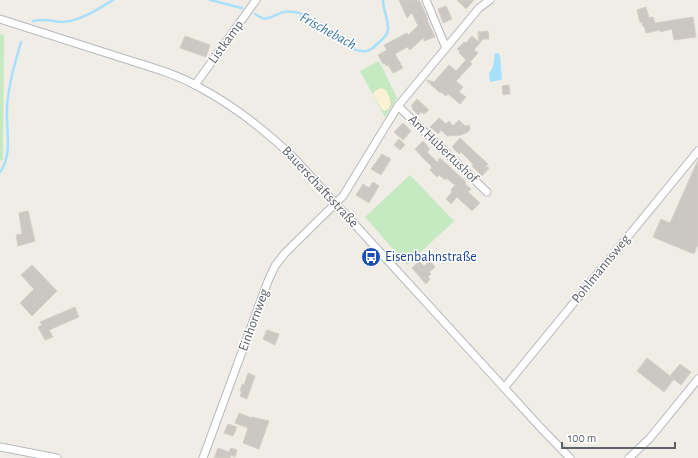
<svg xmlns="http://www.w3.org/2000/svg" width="698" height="458" font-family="'Alegreya Sans',sans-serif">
<rect width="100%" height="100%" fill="#f0ede6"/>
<g fill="#c5e9c1">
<polygon points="0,34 4,35 3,160 0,161"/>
<polygon points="379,61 397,98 385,117 360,71"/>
<polygon points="410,175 454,221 407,265 365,217"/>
</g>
<path fill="#fcf0d5" d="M 381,88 L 386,90 C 389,97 395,106 385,111 L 382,110 L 373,94 L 375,91 Z"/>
<polygon fill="#a7e0ff" points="495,53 498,53 500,55 502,79 500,80 490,82 489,73 493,67"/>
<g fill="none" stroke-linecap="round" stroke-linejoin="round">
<g stroke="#a7e0ff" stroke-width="2.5">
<polyline points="210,0 242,8"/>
<path d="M 255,14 L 264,19 C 279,16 281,8 299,13 C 316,19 347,55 367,51 C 371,50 374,47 377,44 C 381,41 387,36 388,30 C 389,22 383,9 383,0"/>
<path d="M 33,21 C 45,18 49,21 61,22 C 78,22 99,9 113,0"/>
<path d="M 0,172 C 13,155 6,129 7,109 C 8,86 15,63 21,42"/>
</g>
</g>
<g fill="#cbc8c3" stroke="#d6cfc4">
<polygon points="399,0 419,0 428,19 427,20 435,37 424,41 423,38 410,50 407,47 395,54 403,68 393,73 388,65 386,66 385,63 383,64 378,55 387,50 384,45 407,33 408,35 418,26 412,13 407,18"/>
<polygon points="457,0 474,0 466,9"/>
<polygon points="446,6 452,19 443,23 438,9"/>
<polygon points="646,7 649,18 653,17 655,23 693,17 696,37 674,40 672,29 660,32 660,30 646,33 644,26 643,27 642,22 640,23 637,10"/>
<polygon points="488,31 489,39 483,39 474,50 478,53 470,62 472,64 456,81 463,87 459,92 466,97 460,104 448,94 446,96 441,92 440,93 426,80 434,82 449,65 456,71 466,60 459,53 460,51 457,49 464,42 466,43 472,36 479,42 478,32"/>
<polygon points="185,36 210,45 206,57 180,48"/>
<polygon points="509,85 510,94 503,95 502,86"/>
<polygon points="417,99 429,110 424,114 421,112 418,115 412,109 413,108 411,106"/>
<polygon points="439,118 446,124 449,121 453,126 459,120 465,126 469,125 470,129 468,132 461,135 447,136 441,130 438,134 430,127"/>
<polygon points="403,123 411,131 403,140 394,132"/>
<polygon points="460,138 488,164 486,166 489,168 482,176 472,166 473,164 461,152 459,154 452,147"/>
<polygon points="399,139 405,145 400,150 394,145"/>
<polygon points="423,141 430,149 427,152 437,162 440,158 466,182 465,184 471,189 468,192 480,203 472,211 457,197 451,204 446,199 452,192 451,190 455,185 446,178 445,180 439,175 437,177 430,170 432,167 422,157 415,149"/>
<polygon points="382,154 391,159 381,175 371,169"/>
<polygon points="698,160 698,244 694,254 653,237 661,219 670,223"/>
<polygon points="373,182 379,186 369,203 356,195 363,184 369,188"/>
<polygon points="28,211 35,241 18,246 16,235 22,234 19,213"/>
<polygon points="419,261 424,266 430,261 435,267 429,272 431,274 428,277 430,279 426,284 412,268"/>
<polygon points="32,265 57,291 32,316 20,303 34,289 21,275"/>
<polygon points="75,307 79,317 49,330 53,337 45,340 38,327 42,325 40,322"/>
<polygon points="267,330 279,334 275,345 263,339"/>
<polygon points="647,358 674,379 664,392 637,371"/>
<polygon points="680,364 691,372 681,385 670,376"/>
<polygon points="248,373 255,376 247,399 240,396 242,391 240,391 242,384 244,385"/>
<polygon points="239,413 252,418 252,417 269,421 259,449 243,443 248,428 235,423"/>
<polygon points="228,424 237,427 233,436 224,433"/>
<polygon points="218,448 229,452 231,448 237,450 235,457 231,455 230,458 214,458"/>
</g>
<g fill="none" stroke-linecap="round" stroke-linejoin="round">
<defs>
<g id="minor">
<polyline points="426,0 446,48"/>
<path d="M 0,19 C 41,32 82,45 122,58 C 147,66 174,73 197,86 C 233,105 264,129 294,158 L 540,427 L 570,458"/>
<polyline points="195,85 256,0"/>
<polyline points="398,106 487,192"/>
<polyline points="504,388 698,151"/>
<polyline points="0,447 57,458"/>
<polyline points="203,458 268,281 275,266 285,253 343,196 398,106 479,8 490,0"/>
<polyline points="629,458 650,438 698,379"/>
</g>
</defs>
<use href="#minor" stroke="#b6b9bd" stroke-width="9"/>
<use href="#minor" stroke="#fff" stroke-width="7"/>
</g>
<defs>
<symbol id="bus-disc" viewBox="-11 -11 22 22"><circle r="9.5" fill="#1a4fb4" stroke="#fff"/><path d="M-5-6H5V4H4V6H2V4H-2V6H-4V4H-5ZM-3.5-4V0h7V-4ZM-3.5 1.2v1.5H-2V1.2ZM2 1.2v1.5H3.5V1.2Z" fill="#fff"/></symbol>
</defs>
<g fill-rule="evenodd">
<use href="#bus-disc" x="360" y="246" width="22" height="22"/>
</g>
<g text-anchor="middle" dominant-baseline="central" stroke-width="3" stroke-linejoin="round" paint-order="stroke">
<g font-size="14" fill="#5d6267" stroke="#fff">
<text transform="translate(226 42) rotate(-54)">Listkamp</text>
<text transform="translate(443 149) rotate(44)">Am Hubertushof</text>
<text transform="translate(320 187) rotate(47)">Bauerschaftsstraße</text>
<text transform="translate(601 269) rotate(-51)">Pohlmannsweg</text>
<text transform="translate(254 320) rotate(-70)">Einhornweg</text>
</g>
<g font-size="14" fill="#164399" stroke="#fff" text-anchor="start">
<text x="385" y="257">Eisenbahnstraße</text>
</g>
<g font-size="15" font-style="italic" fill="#3976a5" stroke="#fff">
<text transform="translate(328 31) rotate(29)">Frischebach</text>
</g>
</g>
<path d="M562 442v6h113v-6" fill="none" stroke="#5d6267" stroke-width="2"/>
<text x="568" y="442" font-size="12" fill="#5d6267" stroke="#ffffff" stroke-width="3" paint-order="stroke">100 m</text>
</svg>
